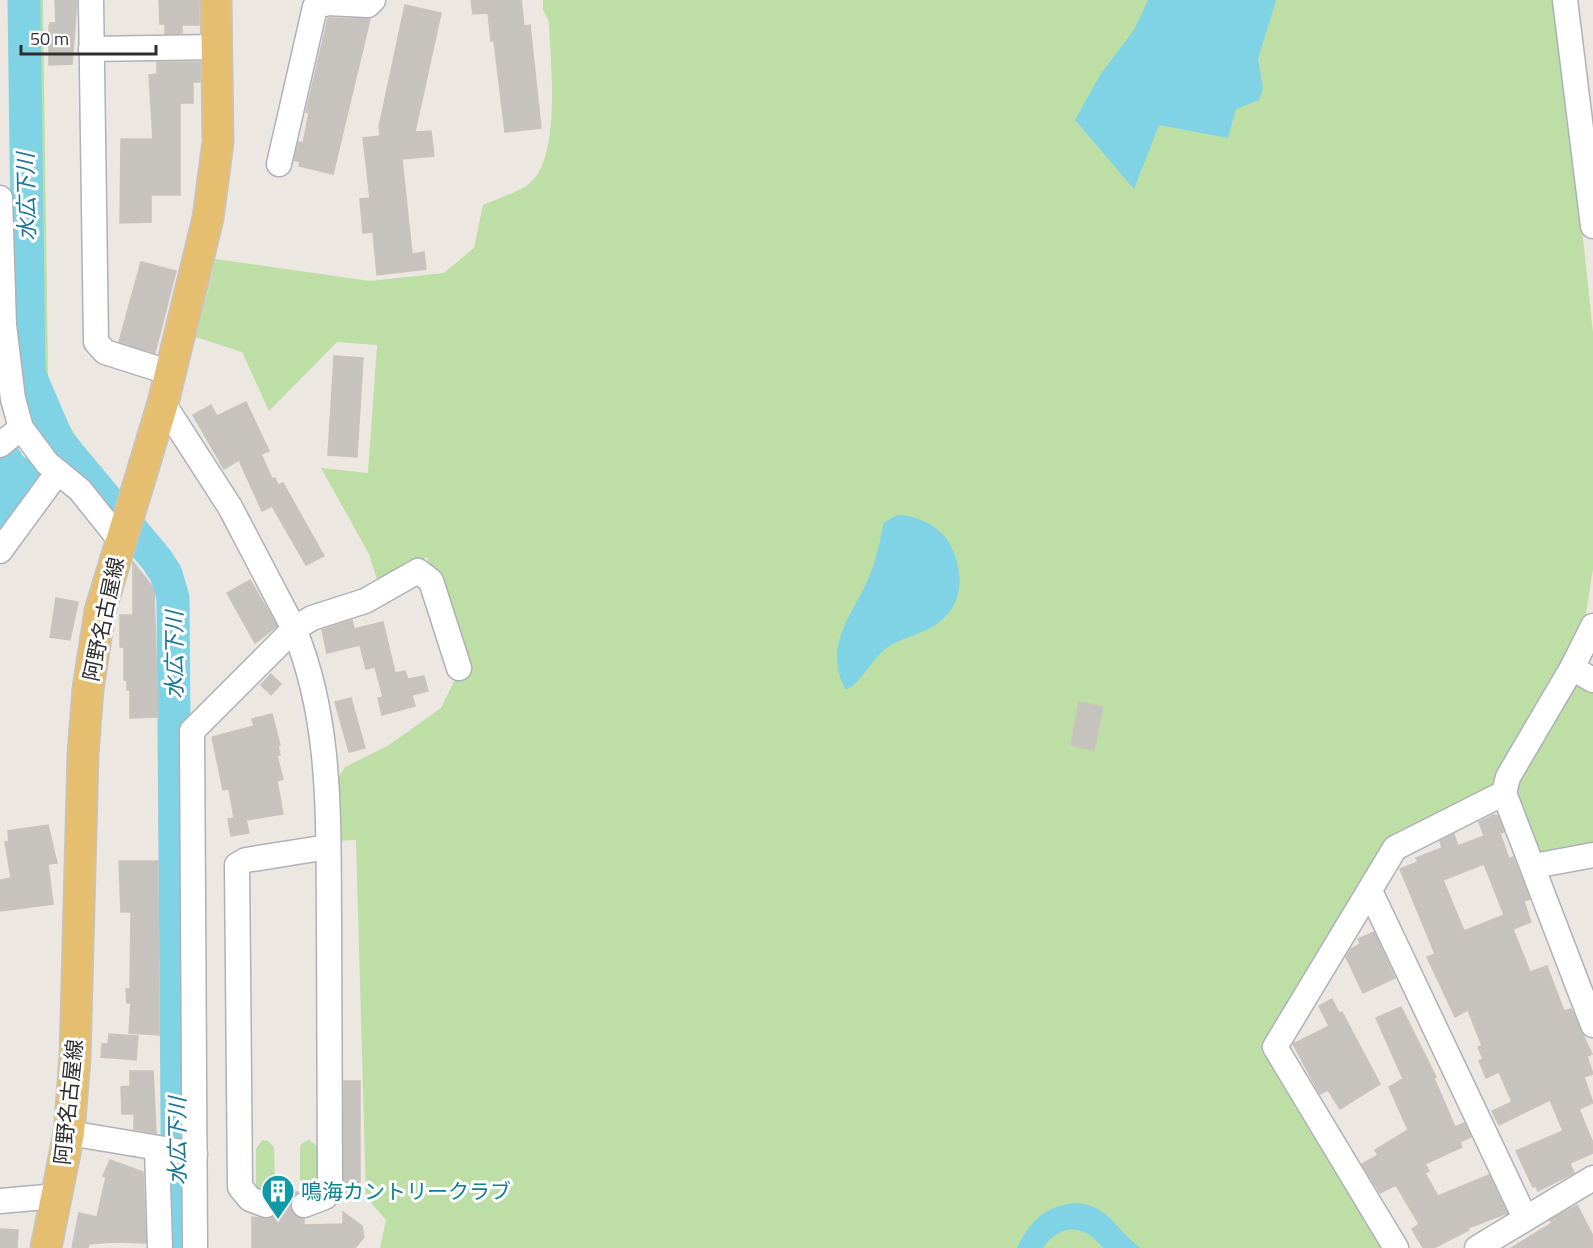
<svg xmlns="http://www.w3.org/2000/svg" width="1593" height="1248" font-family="'Titillium Web','Noto Sans JP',sans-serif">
<rect width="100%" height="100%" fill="#ede7e2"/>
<g fill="#bddea4">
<path d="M 28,0 L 43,0 L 48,376 C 61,423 91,458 122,495 L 117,508 C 72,451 33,410 31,334 Z"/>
<path d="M 543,0 L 1558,0 L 1593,333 L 1593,569 L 1583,632 L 1492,789 L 1389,842 L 1265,1047 L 1386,1248 L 380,1248 L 386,1220 L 366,1197 L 356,840 L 338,841 L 335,783 L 345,767 L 389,745 L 441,708 L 457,675 L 427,557 L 380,589 L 369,554 L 321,468 L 368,473 L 377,345 L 337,342 L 269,411 L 242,352 L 196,337 L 215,259 L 370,281 L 444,273 L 474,248 L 483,205 C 497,199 513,194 526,186 C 563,163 550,60 549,22 L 543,10 Z"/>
<polygon points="1582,681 1593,687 1593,852 1537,855 1514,789 1571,684"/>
<polygon points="262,1140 268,1141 274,1147 275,1187 270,1194 257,1189 256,1186 256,1149"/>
<polygon points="309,1140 318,1147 319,1187 305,1194 300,1186 300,1149 301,1144"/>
</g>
<polygon fill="#dad7d4" points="227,0 232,0 233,144 227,200 210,284 177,407"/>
<g fill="#7fd3e5">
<polygon points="1148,0 1276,0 1258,59 1263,88 1259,100 1236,109 1228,138 1159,125 1134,189 1075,120 1100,75 1134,30"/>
<polygon points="14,442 23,456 47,474 0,537 0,453"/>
<path d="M 897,515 C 915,515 938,525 948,541 C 964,568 966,603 938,623 C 923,634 903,637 888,647 C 871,659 865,679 846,690 C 822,645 852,617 869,577 C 877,559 879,542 884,523 Z"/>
<path d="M 1075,1203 C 1110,1205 1115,1230 1141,1248 L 1103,1248 C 1085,1225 1061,1222 1043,1248 L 1017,1248 C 1030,1221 1045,1206 1075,1203 Z"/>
</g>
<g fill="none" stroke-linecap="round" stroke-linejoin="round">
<polyline stroke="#7fd3e5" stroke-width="33" points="24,0 29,373 58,441 157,560 166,574 173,598 178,1248"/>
</g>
<g fill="#c6c2bd" stroke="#c9c3bb" stroke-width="1.5" fill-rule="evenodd">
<polygon points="55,0 77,0 72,64 49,65 49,26 50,23 56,23"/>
<polygon points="159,0 199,0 199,25 182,25 182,33 165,34 165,24 160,24"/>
<polygon points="471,0 521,0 524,26 530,25 541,128 505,132 494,41 491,41 488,13 473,14"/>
<polygon points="405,5 441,13 415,132 431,131 434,156 402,159 412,254 424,252 426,269 377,275 373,232 363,233 360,199 370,198 363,138 380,136 379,127"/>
<polygon points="328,18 370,19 333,174 299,166 300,162 294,160 299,142 303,143 309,113 306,112"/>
<polygon points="157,62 200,62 200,82 193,82 193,103 180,103 180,195 151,195 151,222 120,223 121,139 153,139 149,75 157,74"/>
<polygon points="141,262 176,271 155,353 119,342"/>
<polygon points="334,356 363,358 357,457 328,455"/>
<polygon points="246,402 269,451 261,454 272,479 275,478 278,485 283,483 324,556 306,565 272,506 262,511 239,460 224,469 193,415 211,405 217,416"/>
<polygon points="133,562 152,586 154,593 158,717 130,718 130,690 127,690 127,680 124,680 124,647 120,647 120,615 133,615"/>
<polygon points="250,580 277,626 255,643 227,593"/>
<polygon points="56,598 78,602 70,640 50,637"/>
<polygon points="352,620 354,629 383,622 395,673 405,671 408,679 424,676 428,691 412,695 415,706 382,715 378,698 383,697 375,667 366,669 360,645 327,653 322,630"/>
<polygon points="271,674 281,684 271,695 261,685"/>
<polygon points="351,698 365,748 349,752 335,702"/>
<polygon points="1079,702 1103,707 1094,750 1071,745"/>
<polygon points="272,714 280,745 278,746 280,755 277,756 283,779 277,781 283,814 246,820 249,833 231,836 228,819 234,818 229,789 223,790 212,737 254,726 252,719"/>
<path d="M 1493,815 L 1498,816 L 1504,832 L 1500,833 L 1509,859 L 1513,857 L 1530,899 L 1524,901 L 1531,922 L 1513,929 L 1530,972 L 1547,966 L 1564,1011 L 1571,1009 L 1592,1054 L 1587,1056 L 1593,1074 L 1584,1077 L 1593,1103 L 1579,1109 L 1593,1143 L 1593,1153 L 1570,1163 L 1574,1173 L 1538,1191 L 1536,1186 L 1533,1187 L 1516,1151 L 1563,1131 L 1550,1100 L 1499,1125 L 1492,1111 L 1512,1102 L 1499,1072 L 1486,1078 L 1479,1061 L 1483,1059 L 1478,1047 L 1482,1046 L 1468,1010 L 1455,1017 L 1427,957 L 1435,954 L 1400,869 L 1418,862 L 1416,858 L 1442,848 L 1440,841 L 1454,834 L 1458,846 L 1484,836 L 1479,822 ZM 1484,864 L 1504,915 L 1464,931 L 1443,880 Z"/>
<polygon points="48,825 57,863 48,864 53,904 0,911 0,880 11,878 5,842 9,842 8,831"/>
<polygon points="119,861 158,861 159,1035 129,1033 131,1003 127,1003 126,989 130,989 131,912 121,912"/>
<polygon points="1374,932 1395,978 1363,993 1346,957 1351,949 1360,944 1358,939"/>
<polygon points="1332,999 1339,1013 1342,1012 1380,1084 1340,1109 1328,1090 1320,1094 1293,1044 1329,1026 1319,1006"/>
<polygon points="1401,1007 1436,1077 1434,1078 1455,1127 1464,1123 1471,1137 1460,1142 1462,1147 1425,1164 1429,1171 1425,1173 1438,1196 1489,1175 1507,1213 1468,1228 1469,1230 1434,1248 1423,1248 1412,1229 1419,1224 1396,1185 1380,1193 1362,1164 1378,1155 1375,1150 1408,1130 1389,1087 1403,1079 1376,1018"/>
<polygon points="109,1034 138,1036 136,1060 101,1057 102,1044 108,1044"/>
<polygon points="130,1071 153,1071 156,1133 134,1129 134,1114 122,1114 121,1087 130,1086"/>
<polygon points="344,1081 360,1081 360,1198 343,1198"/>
<polygon points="110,1160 143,1172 146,1243 113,1242 89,1244 88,1248 72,1248 79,1213 97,1217 106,1177 103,1176"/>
<polygon points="272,1192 298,1192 290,1202 291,1209 296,1216 304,1219 304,1225 343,1224 343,1212 362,1226 364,1237 355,1248 252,1248 252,1217 269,1219 279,1209 280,1202"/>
<polygon points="1577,1205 1593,1236 1593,1248 1511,1248 1552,1223 1550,1220"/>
<polygon points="0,1229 18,1230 17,1248 0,1248"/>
</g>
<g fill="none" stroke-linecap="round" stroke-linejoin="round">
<polyline stroke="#c7c2be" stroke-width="24" stroke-dasharray="24 12" stroke-linecap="butt" points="266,1205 304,1205"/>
<defs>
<g id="minor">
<polyline points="91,0 96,342 105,352 171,373"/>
<polyline points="1565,0 1593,226"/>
<polyline points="91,49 216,47"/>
<polyline points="279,164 315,7 327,3 368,5 373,0"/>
<polyline points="0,198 4,325 13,399 21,428 47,463 80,490 120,540"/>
<polyline points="163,403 230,507 294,629 192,731 195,1248"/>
<polyline points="0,445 21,428"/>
<polyline points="0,551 58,472"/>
<polyline points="1572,668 1593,680"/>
<polyline points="1504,793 1593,1025"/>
<polyline points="1534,866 1593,855"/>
<polyline points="1370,891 1525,1218"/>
<polyline points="69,1133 195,1154"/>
<polyline points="157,1149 160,1248"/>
<polyline points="0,1201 57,1196"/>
<polyline points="266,1205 250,1199 240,1187 237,865 246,860 328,847"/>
<path d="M 304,1205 L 325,1197 L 330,1182 C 330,1093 329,1005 329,917 C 328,819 332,720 294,629 L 312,618 L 365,601 L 418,571 L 431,581 L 459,668"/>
<polyline points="1396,1248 1275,1047 1395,848 1504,793 1508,777 1572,668 1593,626"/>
<polyline points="1477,1248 1593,1178"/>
</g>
<polyline id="major" points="46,1248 69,1133 75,1058 83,754 88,689 100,611 163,403 208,218 218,142 216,0"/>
</defs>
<use href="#minor" stroke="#aeb1b8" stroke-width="27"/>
<use href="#major" stroke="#c4c4c4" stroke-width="33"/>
<use href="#minor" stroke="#fff" stroke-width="24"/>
<use href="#major" stroke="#e5bf6f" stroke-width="30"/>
</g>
<defs>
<symbol id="building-pin" viewBox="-11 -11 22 30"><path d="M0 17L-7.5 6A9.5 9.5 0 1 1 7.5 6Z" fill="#0f9aa8" stroke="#fff"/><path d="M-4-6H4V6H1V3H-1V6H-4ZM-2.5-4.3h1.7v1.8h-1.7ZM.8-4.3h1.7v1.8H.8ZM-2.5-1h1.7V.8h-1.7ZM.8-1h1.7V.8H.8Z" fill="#fff"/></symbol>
</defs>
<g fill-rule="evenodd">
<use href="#building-pin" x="259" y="1172" width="38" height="52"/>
</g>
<g text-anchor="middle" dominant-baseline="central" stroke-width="6" stroke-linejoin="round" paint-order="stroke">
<g font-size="21" fill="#2e2e2e" stroke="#fff">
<text transform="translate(103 619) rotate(-78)">阿野名古屋線</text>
<text transform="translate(68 1102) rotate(-84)">阿野名古屋線</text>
</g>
<g font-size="21" fill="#0d838f" stroke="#fff" text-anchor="start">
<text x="301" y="1191">鳴海カントリークラブ</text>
</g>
<g font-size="22" font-style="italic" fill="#1a7695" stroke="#fff">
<text transform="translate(26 197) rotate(-91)">水広下川</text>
<text transform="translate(174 655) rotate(-90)">水広下川</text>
<text transform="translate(177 1141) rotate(-90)">水広下川</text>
</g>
</g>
<path d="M21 45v9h135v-9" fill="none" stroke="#2e2e2e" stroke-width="3"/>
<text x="30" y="45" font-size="18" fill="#2e2e2e" stroke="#ffffff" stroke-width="4.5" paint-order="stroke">50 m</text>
</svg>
